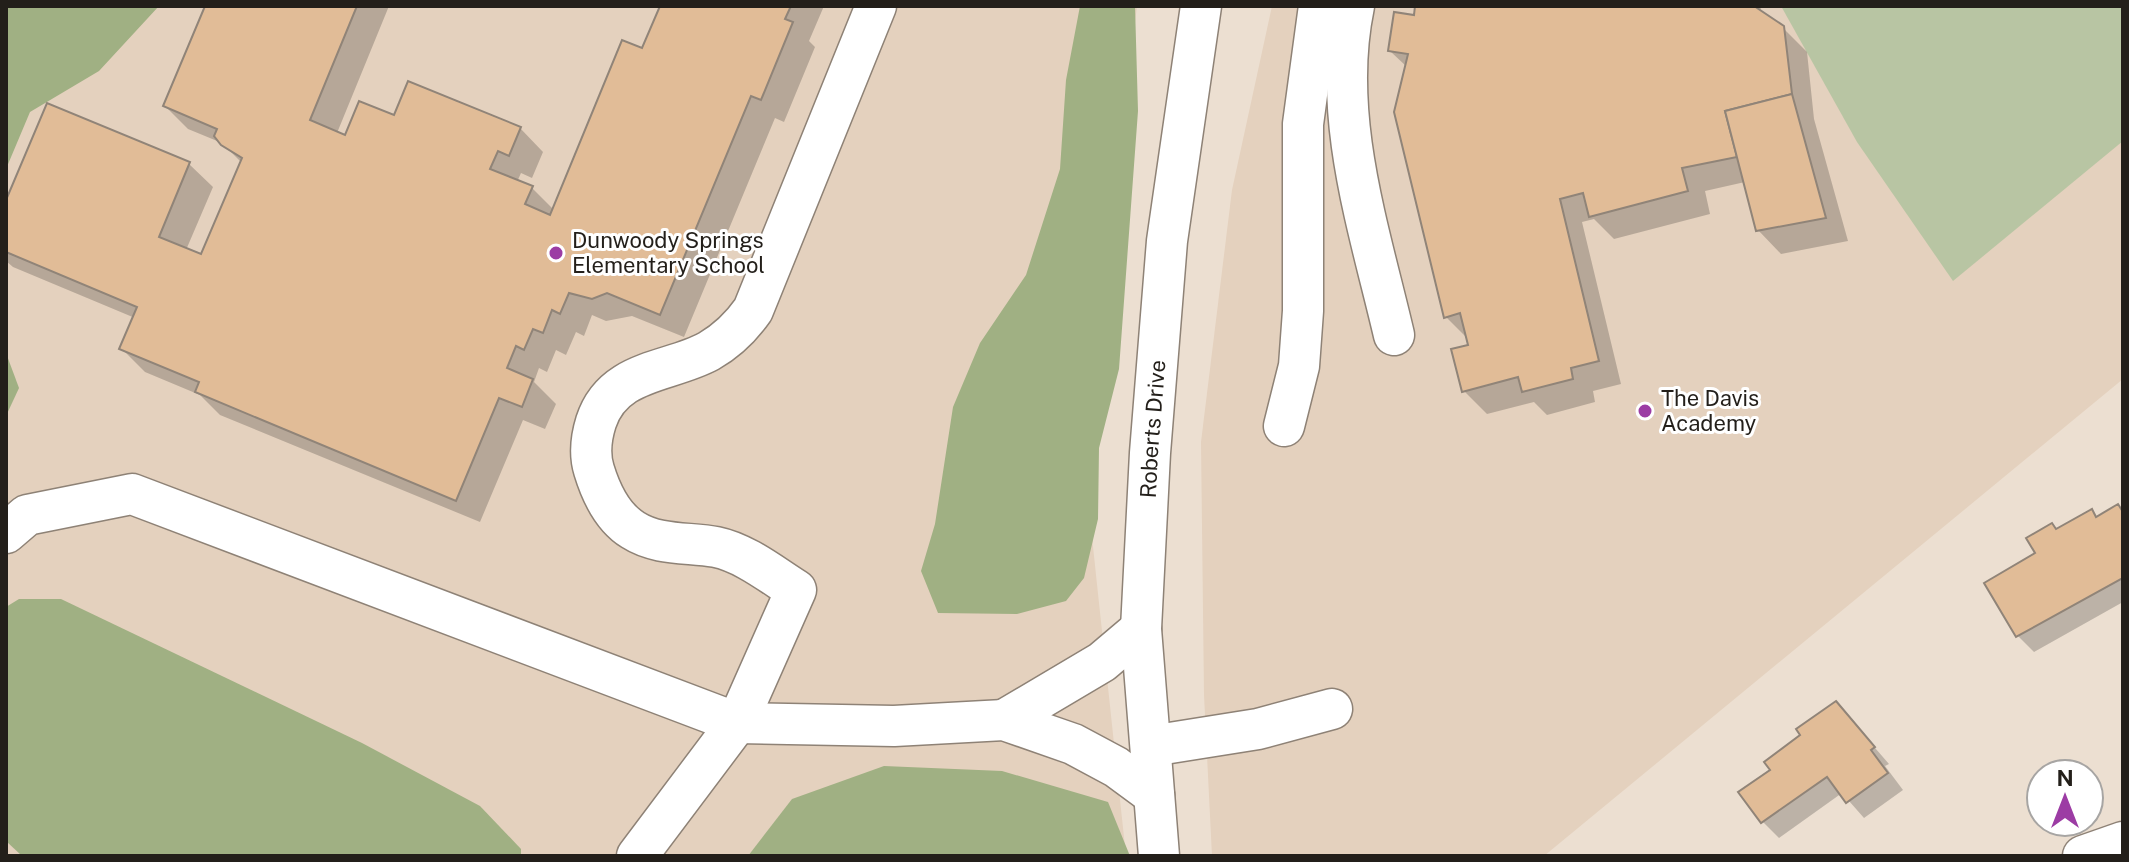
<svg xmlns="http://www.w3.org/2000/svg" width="2129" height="862" font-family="'Public Sans',sans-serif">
<rect width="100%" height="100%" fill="#ecdfd1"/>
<g fill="#e4d1be">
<polygon points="26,6 1137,6 1083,453 1126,856 6,856 6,53"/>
<polygon points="1272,6 2123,6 2123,379 1544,856 1212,856 1204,695 1201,442 1232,190"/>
</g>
<polygon fill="#b8c5a3" points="1781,6 2123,6 2123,141 1953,281 1857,142"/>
<g fill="#a0b083">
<polygon points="6,6 159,6 99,71 30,112 6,169"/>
<polygon points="1080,6 1135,6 1138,111 1119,369 1099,448 1098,519 1084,578 1066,601 1017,614 938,613 921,571 935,524 953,407 980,343 1026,275 1060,169 1066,80"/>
<polygon points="6,353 19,388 6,416"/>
<polygon points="19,599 61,599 362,743 480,806 521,849 521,856 22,856 6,841 6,607"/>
<polygon points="884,766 1002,771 1108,802 1130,856 748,856 792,799"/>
</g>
<g fill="#0003">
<polygon points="207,6 389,6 337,133 346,137 395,118 520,128 543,152 532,178 521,173 517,182 532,188 554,210 643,51 662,6 824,6 809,41 815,47 784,122 775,118 684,337 632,316 606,321 592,315 584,336 576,332 566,355 556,350 547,372 539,368 534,382 556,404 545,429 523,420 480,522 220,415 200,395 145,372 122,349 135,318 13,267 6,261 6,205 48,105 189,164 213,187 186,250 202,257 242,163 222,143 188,129 165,106"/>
<polygon points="1417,6 1762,6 1759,12 1783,28 1807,52 1814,119 1848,241 1781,254 1758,230 1745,182 1705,191 1710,214 1614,239 1594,219 1582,222 1621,384 1593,391 1595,402 1547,415 1534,402 1487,414 1464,391 1470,346 1469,340 1446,317 1407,67 1390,51 1416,17"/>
<polygon points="2118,506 2123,511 2123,602 2034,652 2018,636 2037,554 2057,531 2091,511 2098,518"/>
<polygon points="1836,703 1889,764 1885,766 1903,790 1864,818 1842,793 1779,838 1763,822 1772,770"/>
</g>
<g fill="#e1bc97" stroke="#908478" stroke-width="2">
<polygon points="205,6 357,6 310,120 345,135 359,101 394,115 408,81 521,127 509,156 498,151 490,169 533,186 525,204 550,215 622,40 642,48 660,6 791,6 785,19 793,22 761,100 751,96 660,315 607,293 592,299 569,293 560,314 552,310 543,333 533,329 524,350 516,346 507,368 533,379 522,407 499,398 456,501 195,392 199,382 119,349 137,307 6,252 6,200 47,103 190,162 159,237 201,254 242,158 221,145 214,136 217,129 163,106"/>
<polygon points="1415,6 1754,6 1784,26 1792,94 1725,111 1737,157 1682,168 1688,191 1589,217 1583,193 1560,199 1599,361 1571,368 1573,379 1522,392 1518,377 1462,392 1451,349 1468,345 1460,313 1444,318 1394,112 1408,54 1388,51 1394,12 1414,15"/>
<polygon points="1792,94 1826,218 1756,231 1725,111"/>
<polygon points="2118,504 2123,512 2123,578 2016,637 1984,583 2035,553 2026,538 2052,523 2056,529 2092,509 2096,517"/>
<polygon points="1836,701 1875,747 1871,750 1888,773 1846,803 1827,777 1761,823 1738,792 1770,770 1764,762 1800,735 1796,729"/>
</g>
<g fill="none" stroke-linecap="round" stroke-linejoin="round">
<defs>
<g id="minor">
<path d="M 1354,6 C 1331,116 1369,228 1394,335"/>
<polyline points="1284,426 1299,366 1303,311 1303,124 1319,6"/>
<polyline points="6,533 27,515 132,494 737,723 894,726 1004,720 1073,744 1116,767 1154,795"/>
<polyline points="1004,720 1102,662 1141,629"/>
<polyline points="1151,746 1258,729 1332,709"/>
<path d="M 637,856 L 737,723 L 796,590 C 772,575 745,553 716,547 C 689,542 658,546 633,530 C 612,517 601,493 594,470 C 589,454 591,438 596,422 C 613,369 669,373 709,351 C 728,340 741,327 753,310 L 876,6"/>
<path id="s1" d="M 1159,856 L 1141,629 L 1150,453 L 1167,241 L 1201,6"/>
<polyline points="2083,856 2123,842"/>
</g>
</defs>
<use href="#minor" stroke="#8e8276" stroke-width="43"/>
<use href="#minor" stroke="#fff" stroke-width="40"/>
</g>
<g fill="#9c3ca4" stroke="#fff" stroke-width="3">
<circle cx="556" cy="253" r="8"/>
<circle cx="1645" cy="411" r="8"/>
</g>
<g text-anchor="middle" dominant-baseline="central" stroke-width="6" stroke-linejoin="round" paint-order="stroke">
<g font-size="22" fill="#231f1a" stroke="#fff" text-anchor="start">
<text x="572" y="240">Dunwoody Springs<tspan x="572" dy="25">Elementary School</tspan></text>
<text x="1661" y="398">The Davis<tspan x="1661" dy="25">Academy</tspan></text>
</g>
<g font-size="22" fill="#231f1a" stroke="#fff">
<text stroke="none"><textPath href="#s1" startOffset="428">Roberts Drive</textPath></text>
</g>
</g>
<rect width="2129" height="862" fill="none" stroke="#231f1a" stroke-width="16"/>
<g transform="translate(2065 798)"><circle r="38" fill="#ffffff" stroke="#a7a5a3" stroke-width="2"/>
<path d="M0-6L14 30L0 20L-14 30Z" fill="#9c3ca4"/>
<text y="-12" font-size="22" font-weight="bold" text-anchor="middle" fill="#231f1a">N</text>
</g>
</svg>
